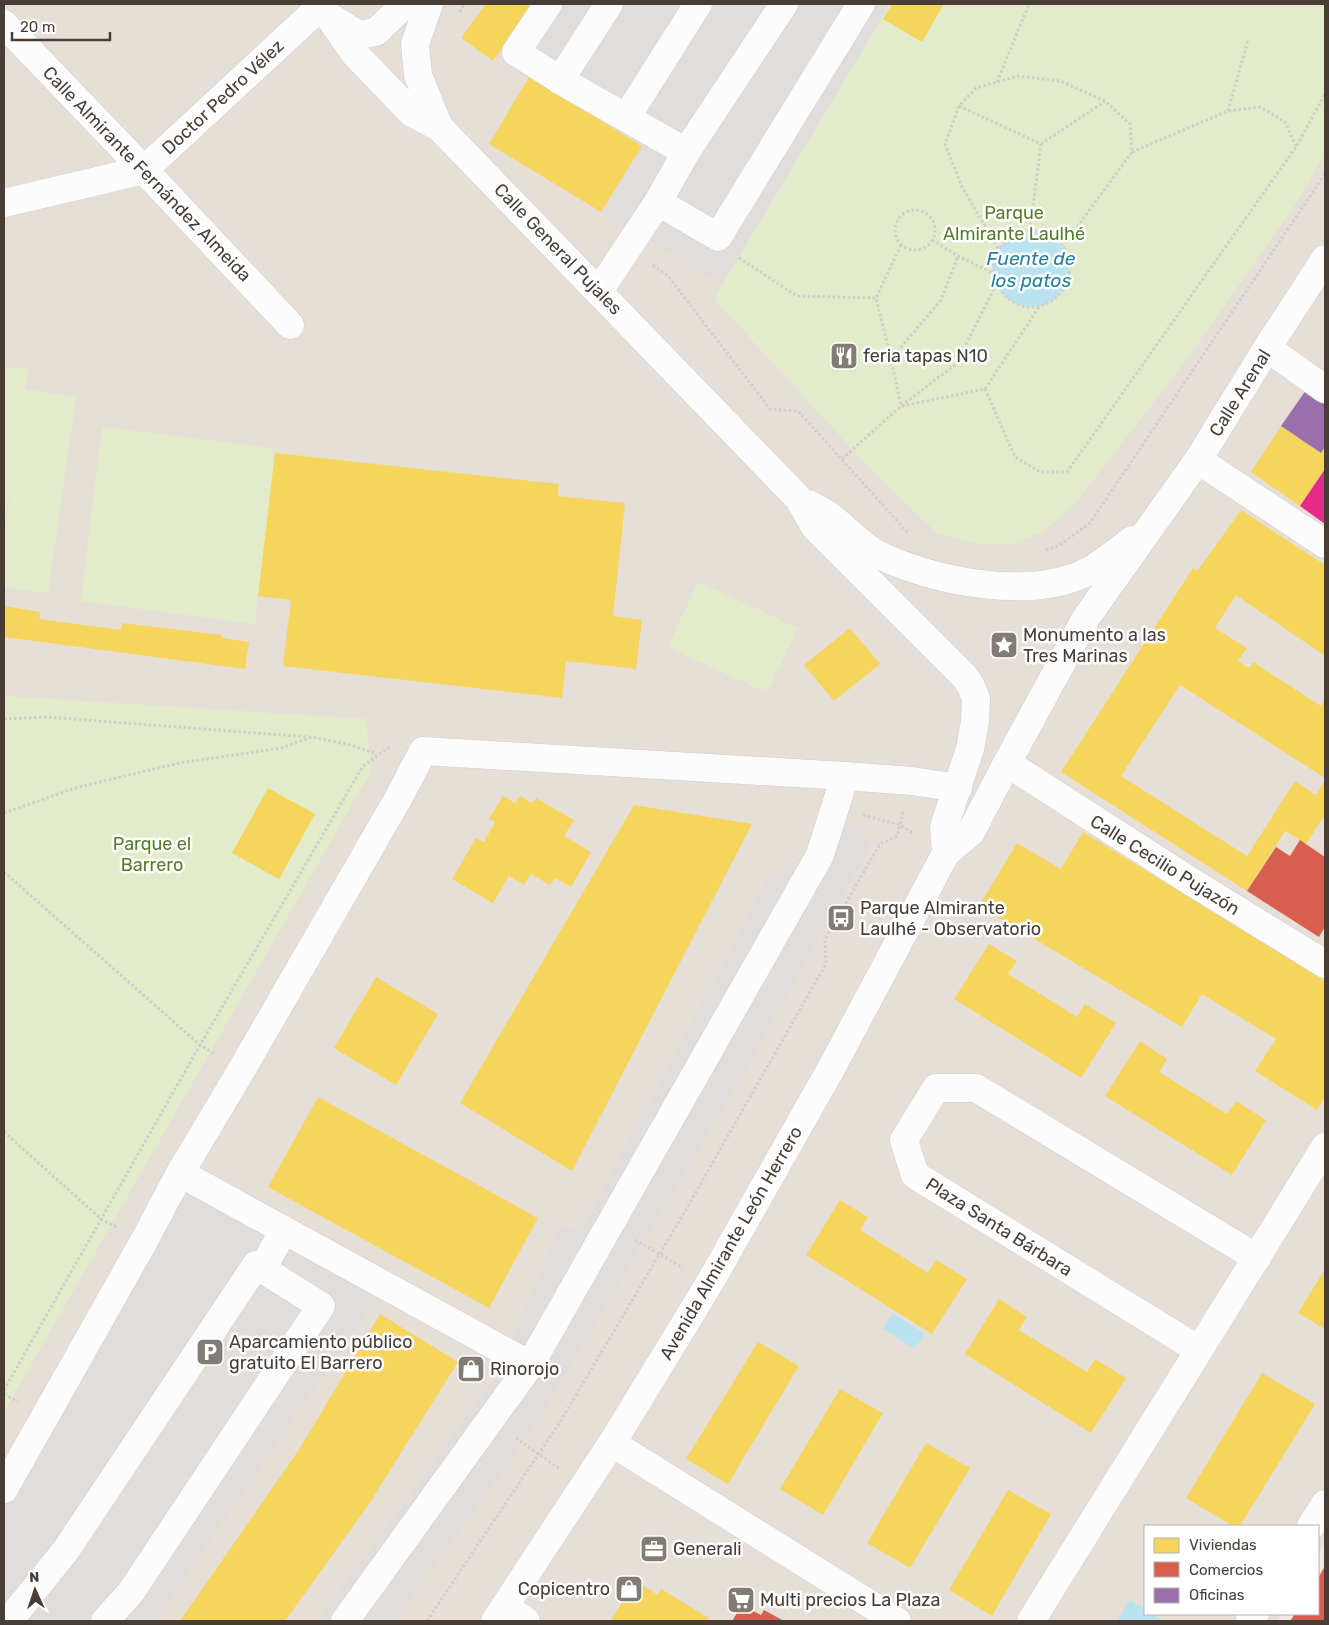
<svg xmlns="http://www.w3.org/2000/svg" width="1329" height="1625" font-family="Rubik,sans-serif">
<rect width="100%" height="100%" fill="#f1eeeb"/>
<path fill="#e6dfd8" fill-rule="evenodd" d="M 4,4 L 1325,4 L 1325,1621 L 4,1621 ZM 1145,1526 L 1318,1526 L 1318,1614 L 1145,1614 Z"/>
<polygon fill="#f4e7dd" points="1325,1541 1325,1621 1277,1621 1282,1614 1318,1614 1318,1554"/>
<g fill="#e3ecca">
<polygon points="890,4 1325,4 1325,153 1297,202 1184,363 1077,501 1043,532 1011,544 978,544 938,534 864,462 714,299"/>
<polygon points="29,367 26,389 76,397 48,593 4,587 4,536 15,462 4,526 4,369"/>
<polygon points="102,427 278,449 275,453 255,624 81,601"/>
<polygon points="698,582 798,628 767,693 668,647"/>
<polygon points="4,696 366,719 371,771 4,1412"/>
</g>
<g fill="#e1ddda">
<polygon points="535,4 890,4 722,284 601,212 641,146 529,77 499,54"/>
<polygon points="852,823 871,844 743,1075 530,1433 394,1621 316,1621 386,1529 497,1375 559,1228 581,1231 767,881"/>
<polygon points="180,1173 385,1285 155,1621 4,1621 4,1489"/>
</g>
<g fill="#bae3f1">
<circle cx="1031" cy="269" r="38"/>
<polygon points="893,1313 925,1334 914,1349 883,1328"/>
<polygon points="1130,1600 1145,1609 1145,1614 1152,1614 1164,1621 1117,1621"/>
</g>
<g fill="#f6d55c">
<polygon points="486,4 535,4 493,61 461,38"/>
<polygon points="892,4 944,4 922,42 883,19"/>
<polygon points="529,77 642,146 601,212 489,144"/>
<polygon points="1281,426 1321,453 1325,447 1325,469 1300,506 1251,472"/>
<polygon points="275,453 559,484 558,496 625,503 613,616 642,620 636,669 566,661 562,698 283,666 291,600 258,596"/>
<polygon points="1241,510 1325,565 1325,656 1236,595 1215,628 1247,648 1238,661 1249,668 1253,662 1321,706 1325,699 1325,778 1180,685 1121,776 1247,856 1295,781 1316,795 1325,780 1325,815 1306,844 1285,831 1247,891 1061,772 1193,568 1198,570"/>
<polygon points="4,606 41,612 39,619 121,630 122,623 222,635 222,638 249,642 245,669 4,637"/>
<polygon points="850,628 880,664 834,701 804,665"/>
<polygon points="268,788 315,814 279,879 232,853"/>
<polygon points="503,796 515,803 520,796 532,803 536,798 574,820 564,836 591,852 571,887 555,878 550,885 531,874 524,885 509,876 493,903 452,879 476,838 484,842 495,822 489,819"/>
<polygon points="634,805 752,824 572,1171 460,1103"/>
<polygon points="1083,832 1325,981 1325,1096 1317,1110 1255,1071 1276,1039 1202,994 1182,1027 979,906 1017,843 1061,869"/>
<polygon points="989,944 1017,961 1008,974 1077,1017 1085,1004 1116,1023 1081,1078 954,999"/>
<polygon points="376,977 438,1014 396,1085 334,1048"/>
<polygon points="1140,1041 1167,1059 1159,1072 1227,1114 1236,1101 1266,1120 1232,1175 1105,1096"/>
<polygon points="318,1097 538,1218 489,1308 268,1187"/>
<polygon points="840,1200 868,1217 860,1230 928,1273 936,1260 967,1279 932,1334 806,1255"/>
<polygon points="1325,1269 1325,1329 1298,1313"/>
<polygon points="999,1299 1027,1317 1019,1330 1087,1372 1095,1359 1126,1378 1091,1433 965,1354"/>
<polygon points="380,1314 458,1362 369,1504 285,1621 180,1621 300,1448"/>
<polygon points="758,1342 799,1366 728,1484 686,1459"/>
<polygon points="1262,1373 1315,1404 1240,1526 1233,1526 1186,1498"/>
<polygon points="840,1389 883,1413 823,1515 780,1489"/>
<polygon points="926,1443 970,1468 910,1568 867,1543"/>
<polygon points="1008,1490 1051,1514 992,1616 949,1590"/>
<polygon points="639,1583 658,1595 661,1589 709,1618 707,1621 611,1620 629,1591 633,1593"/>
</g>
<g fill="#d6604d">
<polygon points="1300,840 1325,857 1325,927 1319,937 1247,891 1276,847 1290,856"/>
<polygon points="1325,1566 1325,1621 1290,1621 1295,1614 1318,1614 1318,1578"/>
<polygon points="742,1605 761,1615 764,1610 784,1621 732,1621"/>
</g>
<polygon fill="#9970ab" points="1306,390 1325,404 1325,447 1321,453 1281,426"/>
<polygon fill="#e7298a" points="1325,469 1325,524 1300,506"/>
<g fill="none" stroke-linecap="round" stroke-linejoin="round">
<defs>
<g id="minor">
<polyline points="316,4 327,14 355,54 412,113 439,127 799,499 815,527 964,676 971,686 976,699 975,721 970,749 944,827 946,853"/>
<polyline points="429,4 415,44 418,75 439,127"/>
<polyline points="548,4 516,52 560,80 686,152 658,202 599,291"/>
<polyline points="332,18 359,35 376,32 405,4"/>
<polyline points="4,24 144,170 290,325"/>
<polyline points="560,80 609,4"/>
<polyline points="626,118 698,4"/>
<polyline points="686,152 784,4"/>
<polyline points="658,202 718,237 861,4"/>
<polyline points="4,203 144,170 320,7"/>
<polyline points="1267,348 1325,389"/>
<polyline points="1198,460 1325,544"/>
<path d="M 809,504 C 816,509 825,512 832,518 C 848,530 861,546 879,555 C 935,582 1032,601 1089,571 C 1104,562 1119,550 1132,540"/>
<polyline points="1007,763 1187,879 1325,964"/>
<polyline points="180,1173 530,1365"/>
<polyline points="262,1269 284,1230"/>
<polyline points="1199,1350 915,1175 904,1140 936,1088 976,1088 1257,1258"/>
<polyline points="612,1443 897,1621"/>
<polyline points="4,1489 144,1241 180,1173 242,1069 399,797 423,751 845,776 912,781 958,788"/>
<polyline points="1311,1526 1325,1504"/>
<polyline points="505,1607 526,1621"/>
<polyline points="9,1621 66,1550 256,1265 321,1306 131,1592 105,1621"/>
<polyline points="345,1621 530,1365 820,855 845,776"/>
<polyline points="495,1621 612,1443 709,1284 832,1067 946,853 971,832 1007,763 1086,618 1198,460 1267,348 1325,259"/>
<polyline points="1031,1621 1325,1147"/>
<polyline points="1250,1621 1255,1614"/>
</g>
</defs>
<use href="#minor" stroke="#cfccc8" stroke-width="29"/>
<g stroke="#d2cecb" stroke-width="3" stroke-dasharray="2.5 2.5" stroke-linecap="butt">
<polyline points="460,12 464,4"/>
<polyline points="997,82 1029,4"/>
<polyline points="959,106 1041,144 1030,230"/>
<polyline points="1228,111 1248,40"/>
<polyline points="1041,144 1104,102"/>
<polyline points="1132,152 1228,111 1260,107 1285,122 1296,146"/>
<circle cx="915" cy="230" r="20"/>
<path d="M 932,240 L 958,256 L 993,273 C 1001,303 1030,319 1057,297 C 1064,291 1068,284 1069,275 C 1079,226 996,208 993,273"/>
<polyline points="901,245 876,298 891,359 901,406"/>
<polyline points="998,248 962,187 945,144 959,106 976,88 1018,76 1060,81 1105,101 1130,124 1132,152 1063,246"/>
<polyline points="739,258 797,296 876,298"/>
<polyline points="653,265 668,276 770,409 798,411 908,533"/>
<polyline points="891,359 941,300 958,256"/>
<polyline points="985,389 1015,457 1040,472 1067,472 1296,147 1325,94"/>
<polyline points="902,406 985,389 1039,307"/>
<polyline points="842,459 901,406 956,364 996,285"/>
<polyline points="1046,550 1060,545 1090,523 1325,174"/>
<polyline points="4,719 47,717 309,737"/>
<polyline points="4,813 75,788 179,763 281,748 312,737 350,745 377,754"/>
<polyline points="863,815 900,825 913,833"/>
<polyline points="4,872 200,1045 215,1054"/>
<polyline points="4,1132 101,1219 118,1228"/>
<polyline points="635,1240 683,1268"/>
<polyline points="4,1390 200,1045 363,766 390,747"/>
<polyline points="4,1394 18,1402"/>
<polyline points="516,1438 560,1469"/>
<polyline points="427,1621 560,1422 684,1213 826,964 825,939 880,844 897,836 904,810"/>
</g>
<use href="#minor" stroke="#fdfcfc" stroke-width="28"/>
</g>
<defs>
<symbol id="restaurant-square" viewBox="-11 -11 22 22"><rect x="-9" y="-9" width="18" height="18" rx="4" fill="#837c75" stroke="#fff"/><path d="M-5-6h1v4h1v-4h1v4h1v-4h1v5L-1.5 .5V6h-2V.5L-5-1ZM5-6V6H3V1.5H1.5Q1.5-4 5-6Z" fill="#fff"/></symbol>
<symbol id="sight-square" viewBox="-11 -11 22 22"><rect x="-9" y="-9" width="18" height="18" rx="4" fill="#837c75" stroke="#fff"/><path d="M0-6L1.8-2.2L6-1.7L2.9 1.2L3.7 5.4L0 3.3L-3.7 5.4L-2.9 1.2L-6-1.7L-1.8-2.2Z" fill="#fff"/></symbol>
<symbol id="bus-square" viewBox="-11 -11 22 22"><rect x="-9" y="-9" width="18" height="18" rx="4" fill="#837c75" stroke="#fff"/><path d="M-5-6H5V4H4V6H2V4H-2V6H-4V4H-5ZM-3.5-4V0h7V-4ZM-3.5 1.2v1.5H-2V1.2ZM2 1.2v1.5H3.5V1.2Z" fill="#fff"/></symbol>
<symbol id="parking-square" viewBox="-11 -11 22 22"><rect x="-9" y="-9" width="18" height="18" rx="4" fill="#837c75" stroke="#fff"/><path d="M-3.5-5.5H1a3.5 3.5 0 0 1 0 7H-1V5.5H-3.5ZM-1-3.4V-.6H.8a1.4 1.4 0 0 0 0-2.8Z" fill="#fff"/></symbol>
<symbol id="shop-square" viewBox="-11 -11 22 22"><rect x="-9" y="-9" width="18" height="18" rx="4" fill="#837c75" stroke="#fff"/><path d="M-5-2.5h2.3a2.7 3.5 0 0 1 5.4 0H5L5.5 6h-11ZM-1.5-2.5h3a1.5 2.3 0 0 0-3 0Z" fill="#fff"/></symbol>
<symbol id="office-square" viewBox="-11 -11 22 22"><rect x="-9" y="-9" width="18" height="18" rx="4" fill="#837c75" stroke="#fff"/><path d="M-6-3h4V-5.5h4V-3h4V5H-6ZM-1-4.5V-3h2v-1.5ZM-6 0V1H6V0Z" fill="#fff"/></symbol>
<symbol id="supermarket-square" viewBox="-11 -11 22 22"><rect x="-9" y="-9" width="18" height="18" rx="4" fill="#837c75" stroke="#fff"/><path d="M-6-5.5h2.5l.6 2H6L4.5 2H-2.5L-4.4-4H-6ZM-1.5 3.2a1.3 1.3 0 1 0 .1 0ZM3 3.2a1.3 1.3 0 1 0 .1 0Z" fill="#fff"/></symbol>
</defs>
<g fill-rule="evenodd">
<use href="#restaurant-square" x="828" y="340" width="32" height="32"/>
<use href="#sight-square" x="988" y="629" width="32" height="32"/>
<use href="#bus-square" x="825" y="902" width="32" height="32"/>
<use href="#parking-square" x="194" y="1336" width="32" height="32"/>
<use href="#shop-square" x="455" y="1353" width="32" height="32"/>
<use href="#office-square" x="638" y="1533" width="32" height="32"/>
<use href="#shop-square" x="613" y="1573" width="32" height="32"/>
<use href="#supermarket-square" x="725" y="1584" width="32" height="32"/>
</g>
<g text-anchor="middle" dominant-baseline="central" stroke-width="5" stroke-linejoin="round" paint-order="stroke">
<g font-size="18" fill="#483e36" stroke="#fff">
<text transform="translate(223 97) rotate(-43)">Doctor Pedro Vélez</text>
<text transform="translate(147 174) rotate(46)">Calle Almirante Fernández Almeida</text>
<text transform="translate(558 249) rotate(46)">Calle General Pujales</text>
<text transform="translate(1240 393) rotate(-58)">Calle Arenal</text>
<text transform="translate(1165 865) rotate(32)">Calle Cecilio Pujazón</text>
<text transform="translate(999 1227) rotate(32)">Plaza Santa Bárbara</text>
<text transform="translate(731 1243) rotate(-60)">Avenida Almirante León Herrero</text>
</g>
<g font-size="18" fill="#547d27" stroke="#fff">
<text x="1014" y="213">Parque<tspan x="1014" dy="21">Almirante Laulhé</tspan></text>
<text x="152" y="844">Parque el<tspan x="152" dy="21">Barrero</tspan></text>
</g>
<g font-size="18" fill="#483e36" stroke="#fff" text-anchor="start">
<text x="863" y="356">feria tapas N10</text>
<text x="1023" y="635">Monumento a las<tspan x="1023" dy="21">Tres Marinas</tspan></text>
<text x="860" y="908">Parque Almirante<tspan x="860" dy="21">Laulhé - Observatorio</tspan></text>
<text x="229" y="1342">Aparcamiento público<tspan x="229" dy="21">gratuito El Barrero</tspan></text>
<text x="490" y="1369">Rinorojo</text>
<text x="673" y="1549">Generali</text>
<text x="610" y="1589" text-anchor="end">Copicentro</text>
<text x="760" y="1600">Multi precios La Plaza</text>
</g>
<g font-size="19" font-style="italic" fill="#277fa0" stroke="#fff">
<text x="1031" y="258">Fuente de<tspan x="1031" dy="22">los patos</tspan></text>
</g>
</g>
<rect width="1329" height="1625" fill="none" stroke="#483e36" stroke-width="10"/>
<rect x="1144" y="1525" width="175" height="90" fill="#ffffff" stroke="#b6b2af"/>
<rect x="1154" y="1538" width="25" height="15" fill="#f6d55c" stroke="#b6b2af"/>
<text x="1189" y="1550" font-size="15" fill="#483e36">Viviendas</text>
<rect x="1154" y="1562" width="25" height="15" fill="#d6604d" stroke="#b6b2af"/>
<text x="1189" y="1575" font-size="15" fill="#483e36">Comercios</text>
<rect x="1154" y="1588" width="25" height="15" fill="#9970ab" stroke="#b6b2af"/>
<text x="1189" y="1600" font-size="15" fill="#483e36">Oficinas</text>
<g transform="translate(35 1590) rotate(357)" stroke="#ffffff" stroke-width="4" paint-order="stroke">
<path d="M0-4L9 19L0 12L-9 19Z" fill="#483e36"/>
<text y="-8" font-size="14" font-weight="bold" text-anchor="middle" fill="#483e36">N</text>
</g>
<path d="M12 32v8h98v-8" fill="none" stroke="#483e36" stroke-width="2.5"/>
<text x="20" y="32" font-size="15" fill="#483e36" stroke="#ffffff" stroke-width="4" paint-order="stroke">20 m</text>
</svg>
